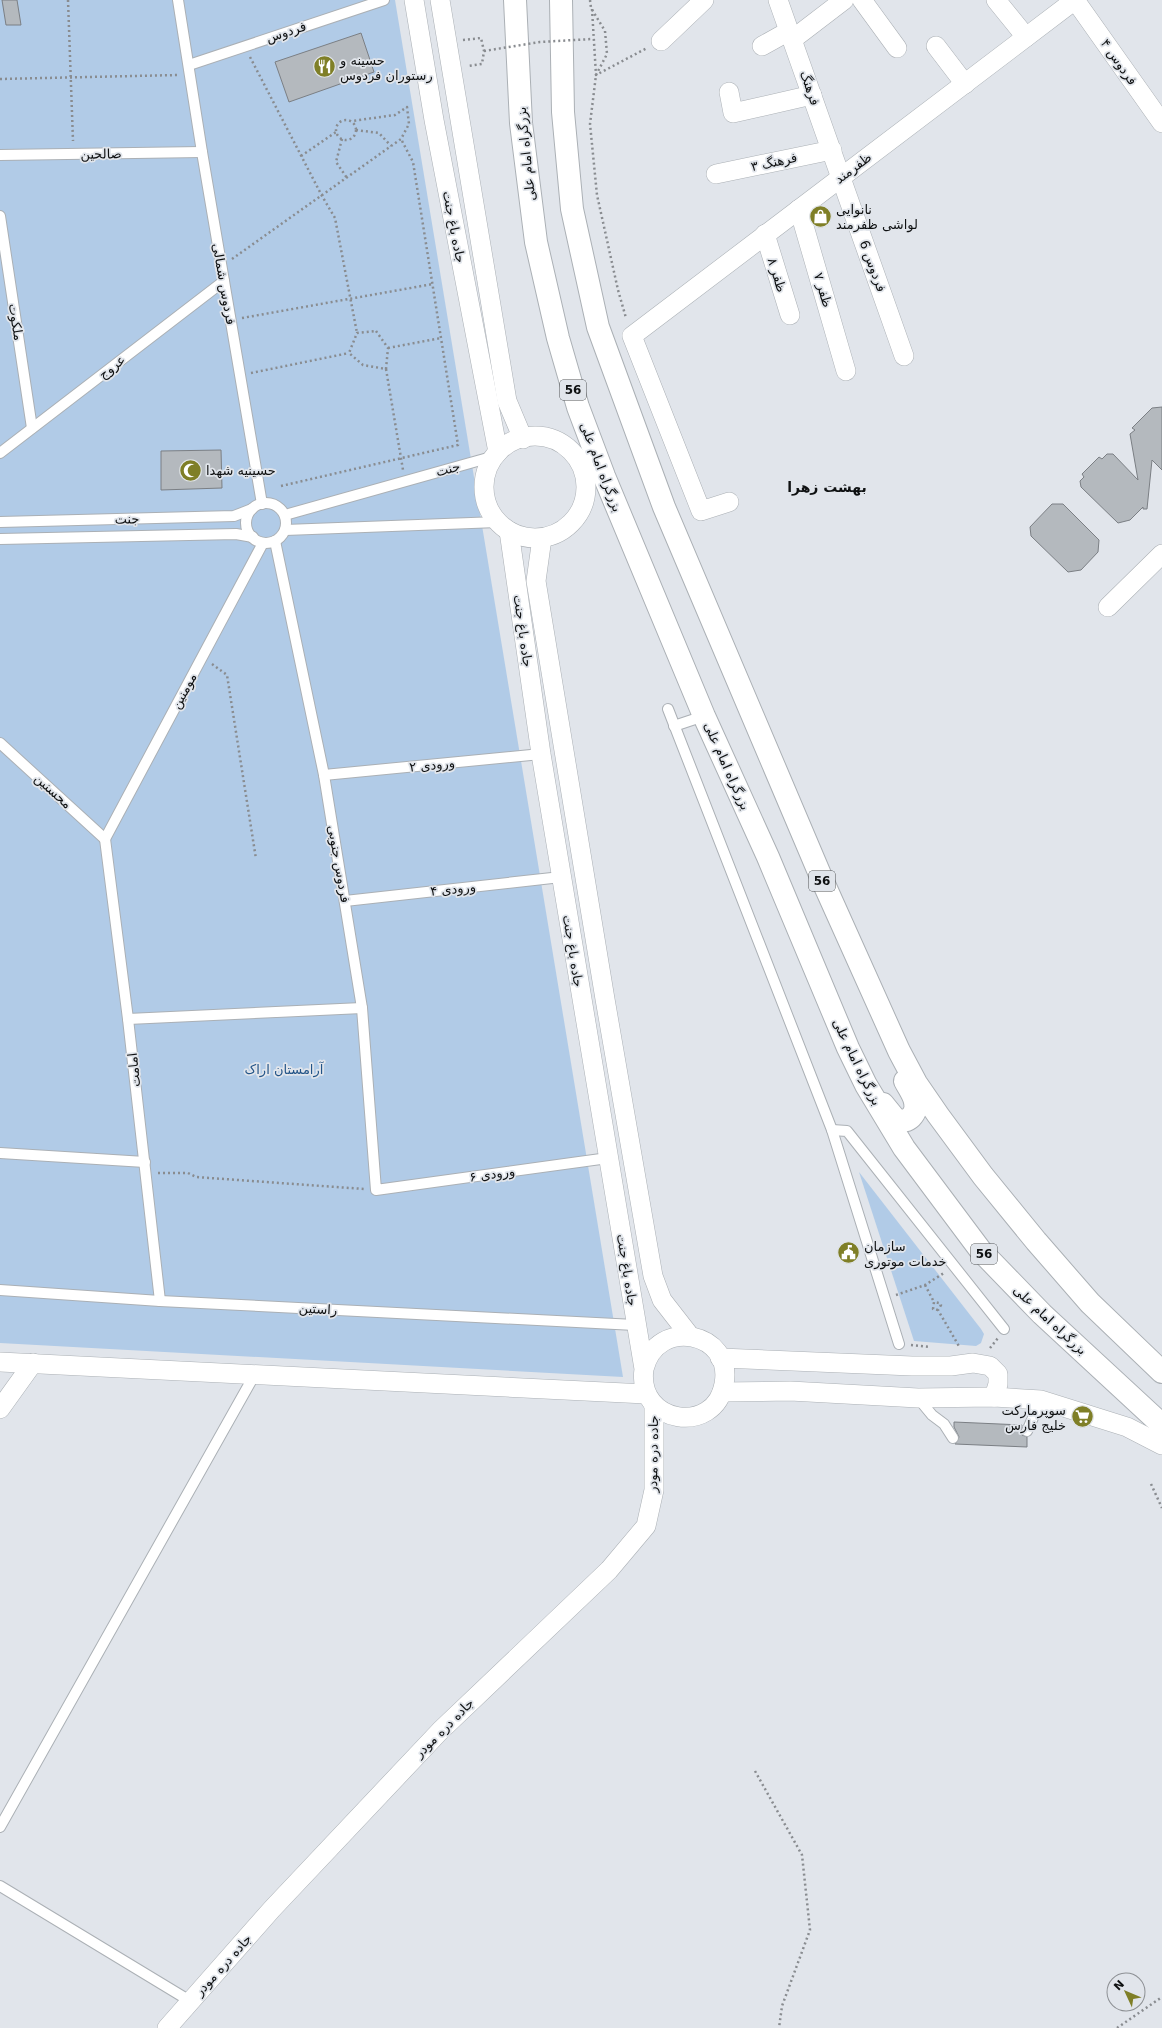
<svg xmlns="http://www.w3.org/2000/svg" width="1162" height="2028" font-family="'DejaVu Sans',Cairo,sans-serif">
<rect width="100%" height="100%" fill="#e1e5eb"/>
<g fill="#b1cbe7">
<polygon points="0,0 395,0 623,1377 0,1343"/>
<polygon points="859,1172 981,1329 984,1334 981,1343 976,1346 914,1341"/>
</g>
<g fill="#b4b9be" stroke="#7b7f84">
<polygon points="2,0 17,0 21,25 6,25"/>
<polygon points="361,33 374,72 289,102 275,62"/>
<polygon points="1162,407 1162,470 1152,460 1147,509 1143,509 1143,507 1130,520 1118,523 1081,487 1080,481 1084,477 1082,474 1099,457 1102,459 1107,454 1113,454 1138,480 1130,434 1135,430 1132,428 1152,408"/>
<polygon points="221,450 222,488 161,490 161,451"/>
<polygon points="1052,504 1063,504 1099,540 1098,552 1081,570 1068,572 1031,536 1030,527"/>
<polygon points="954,1422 1022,1425 1021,1432 1022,1435 1027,1437 1027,1447 955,1444 959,1437 954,1427"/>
</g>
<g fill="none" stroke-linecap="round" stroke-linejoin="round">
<defs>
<g id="service">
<polyline points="178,0 202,152 262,504"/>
<polyline points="189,65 384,0"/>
<polyline points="0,155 202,152"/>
<polyline points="0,216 32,428"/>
<polyline points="0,453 224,281"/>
<circle cx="266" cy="523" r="20"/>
<polyline points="285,515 495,456"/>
<polyline points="0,522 234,516 252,509"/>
<polyline points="285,530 498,522"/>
<polyline points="0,539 236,534 253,537"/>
<polyline points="275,541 324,775 362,1008 376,1190 608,1158"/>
<polyline points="668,709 832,1130 899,1344"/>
<polyline points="674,726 704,716"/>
<polyline points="0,743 105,839"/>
<polyline points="324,775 541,754"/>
<polyline points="105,839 128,1019 160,1301"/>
<polyline points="105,839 263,543"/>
<polyline points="345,901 561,877"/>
<polyline points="128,1019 362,1008"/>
<polyline points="832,1130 847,1131 1004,1329"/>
<polyline points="0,1153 145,1162"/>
<polyline points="0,1290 160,1301 635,1325"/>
<polyline points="918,1398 932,1415 944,1424 953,1438"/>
<polyline points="1027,1431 1041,1400"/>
<polyline points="0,1827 255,1374"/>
<polyline points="0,1886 190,2001"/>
</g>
<g id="minor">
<polyline points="414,0 434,120 498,452"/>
<polyline points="440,0 507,401 523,439"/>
<polyline points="778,0 904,356"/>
<polyline points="862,0 897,48"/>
<polyline points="996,0 1026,37"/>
<polyline points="1075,0 1162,123"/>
<polyline points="793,39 844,0"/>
<polyline points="661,41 704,0"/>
<polyline points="762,46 789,31"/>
<polyline points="936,46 965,84"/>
<polyline points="729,92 733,113 812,95"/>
<polyline points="716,174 832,150"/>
<polyline points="799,209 846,371"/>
<polyline points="765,234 790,315"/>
<circle cx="535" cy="487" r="51"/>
<polyline points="729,502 701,511 632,336 1075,0"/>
<path d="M 509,531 L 541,754 L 644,1369 C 636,1424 715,1436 724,1384 C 734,1332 657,1316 644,1369"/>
<polyline points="542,538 536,581 605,999 653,1276 662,1300 690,1336"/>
<polyline points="1108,607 1162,554"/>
<polyline points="720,1358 912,1366 951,1366 973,1363 990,1366 998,1374 998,1384 994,1397"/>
<polyline points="0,1362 646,1394"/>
<polyline points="722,1392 790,1391 918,1398 994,1397 1041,1400 1127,1427 1162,1445"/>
<polyline points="0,1409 33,1363"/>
<polyline points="167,2028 272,1909 440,1731 609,1570 646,1526 654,1490 654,1406"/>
</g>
<g id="trunk">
<polyline points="515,0 521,123 536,242 558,338 578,407 604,476 704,716 768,857 848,1048 866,1085 904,1148 981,1251 1042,1314 1162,1425"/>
<polyline points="561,0 563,112 572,209 598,327 664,507 824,884 899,1051 916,1083 938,1115 983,1176 1036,1241 1090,1303 1162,1372"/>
<path d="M 883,1104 L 896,1120 C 908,1124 918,1114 915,1102 C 914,1095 908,1087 905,1081"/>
</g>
</defs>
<use href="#service" stroke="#abb0b5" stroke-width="12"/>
<use href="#minor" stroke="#abb0b5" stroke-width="20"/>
<use href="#trunk" stroke="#abb0b5" stroke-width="24"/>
<g stroke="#898c90" stroke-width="2.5" stroke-dasharray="2 3" stroke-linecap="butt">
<polyline points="68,0 73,141"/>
<polyline points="590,0 591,8 605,31 607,54 596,75 590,124 597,195 618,290 626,318"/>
<polyline points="592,9 596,75 647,48"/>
<polyline points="463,40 481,38 484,51 482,64 468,66"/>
<polyline points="250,57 322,196 335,218 357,333"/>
<polyline points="0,79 178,75"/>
<circle cx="346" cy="130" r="10"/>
<polyline points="356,130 379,133 391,146"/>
<polyline points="342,139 336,162 347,178"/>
<polyline points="301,156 336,132"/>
<polyline points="232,259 401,139 409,124 407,107 395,115 352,121"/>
<polyline points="242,318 433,284"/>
<polygon points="376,331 388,348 386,369 363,365 349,353 357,333"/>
<polyline points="388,348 441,338"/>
<polyline points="386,369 403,470"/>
<polyline points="251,373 349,353"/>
<polyline points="281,486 458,445 413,162 401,139"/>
<polyline points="212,664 227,675 256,859"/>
<polyline points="158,1173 188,1173 196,1177 364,1189"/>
<polyline points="925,1285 934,1302"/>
<polyline points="896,1295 925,1285 944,1273"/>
<polyline points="938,1310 933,1309 934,1302 939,1303 941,1305 938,1310 960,1348"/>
<polyline points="911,1345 930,1347"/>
<polyline points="990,1348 998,1338"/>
<polyline points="1151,1484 1162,1508"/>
<polyline points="755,1771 802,1855 810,1930 782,2006 779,2028"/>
<polyline points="1117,2028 1162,1997"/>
</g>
<use href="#service" stroke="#fff" stroke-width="10"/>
<use href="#minor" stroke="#fff" stroke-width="19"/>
<use href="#trunk" stroke="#fff" stroke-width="22"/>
<polyline stroke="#898c90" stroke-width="2.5" stroke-dasharray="2 3" stroke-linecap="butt" points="484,51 540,42 592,39"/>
</g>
<defs>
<symbol id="restaurant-disc" viewBox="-11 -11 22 22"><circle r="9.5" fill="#7f7f27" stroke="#e1e5eb"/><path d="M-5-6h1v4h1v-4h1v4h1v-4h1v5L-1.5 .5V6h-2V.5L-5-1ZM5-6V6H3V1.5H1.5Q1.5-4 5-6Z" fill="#fff"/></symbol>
<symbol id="shop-disc" viewBox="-11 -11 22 22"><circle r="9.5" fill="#7f7f27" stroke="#e1e5eb"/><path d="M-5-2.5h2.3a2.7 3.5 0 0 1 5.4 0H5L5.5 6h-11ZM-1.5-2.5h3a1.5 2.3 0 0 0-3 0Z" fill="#fff"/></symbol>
<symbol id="mosque-disc" viewBox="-11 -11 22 22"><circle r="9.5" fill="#7f7f27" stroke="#e1e5eb"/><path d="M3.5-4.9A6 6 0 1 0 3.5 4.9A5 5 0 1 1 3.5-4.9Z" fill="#fff"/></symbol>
<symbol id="civic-disc" viewBox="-11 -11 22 22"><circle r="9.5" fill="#7f7f27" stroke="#e1e5eb"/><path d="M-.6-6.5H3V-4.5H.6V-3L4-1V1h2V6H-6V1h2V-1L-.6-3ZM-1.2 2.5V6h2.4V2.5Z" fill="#fff"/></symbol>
<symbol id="supermarket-disc" viewBox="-11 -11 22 22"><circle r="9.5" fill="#7f7f27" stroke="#e1e5eb"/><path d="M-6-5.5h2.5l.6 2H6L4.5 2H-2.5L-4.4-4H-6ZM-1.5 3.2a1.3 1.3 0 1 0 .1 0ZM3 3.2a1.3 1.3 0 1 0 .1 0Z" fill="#fff"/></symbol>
</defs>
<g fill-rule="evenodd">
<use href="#restaurant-disc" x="312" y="54" width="25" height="25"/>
<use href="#shop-disc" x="808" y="204" width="25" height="25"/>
<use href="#mosque-disc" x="178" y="458" width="25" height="25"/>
<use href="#civic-disc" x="836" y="1240" width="25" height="25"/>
<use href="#supermarket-disc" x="1070" y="1404" width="25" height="25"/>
</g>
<g text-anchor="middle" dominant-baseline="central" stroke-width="3.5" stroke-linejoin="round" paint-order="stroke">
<g fill="#e1e5eb" stroke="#4e5153" stroke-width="1">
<rect x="560" y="380" width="26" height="20" rx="3"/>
<rect x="809" y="871" width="26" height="20" rx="3"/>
<rect x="971" y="1244" width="26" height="20" rx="3"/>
</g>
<g font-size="12" font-weight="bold" fill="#0f1112">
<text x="573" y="390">56</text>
<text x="822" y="881">56</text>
<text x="984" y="1254">56</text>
</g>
<g font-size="13" fill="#0f1112" stroke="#e1e5eb">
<text transform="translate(286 32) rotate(-18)">فردوس</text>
<text transform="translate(1119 62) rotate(55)">فردوس ۴</text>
<text transform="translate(810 88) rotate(71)">فرهنگ</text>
<text transform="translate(101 154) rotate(-1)">صالحین</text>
<text transform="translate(526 154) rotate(-96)">بزرگراه امام علی</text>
<text transform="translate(774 162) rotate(-12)">فرهنگ ۳</text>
<text transform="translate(853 168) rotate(-37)">ظفرمند</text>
<text transform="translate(454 227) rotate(79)">جاده باغ جنت</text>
<text transform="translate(873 266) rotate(70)">فردوس 6</text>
<text transform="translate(777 275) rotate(73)">ظفر ۸</text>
<text transform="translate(224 284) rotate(80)">فردوس شمالی</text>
<text transform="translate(823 290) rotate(74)">ظفر ۷</text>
<text transform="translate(16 322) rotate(81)">ملکوت</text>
<text transform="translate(112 367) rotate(-38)">عروج</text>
<text transform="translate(601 467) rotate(69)">بزرگراه امام علی</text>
<text transform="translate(448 469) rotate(-15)">جنت</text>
<text transform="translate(127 519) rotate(-1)">جنت</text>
<text transform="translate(523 631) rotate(82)">جاده باغ جنت</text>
<text transform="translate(184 691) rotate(-62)">مومنین</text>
<text transform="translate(432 765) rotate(-6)">ورودی ۲</text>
<text transform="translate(727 766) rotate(66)">بزرگراه امام علی</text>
<text transform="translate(53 791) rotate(42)">محسنین</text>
<text transform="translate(339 864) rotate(80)">فردوس جنوبی</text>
<text transform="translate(453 889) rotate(-6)">ورودی ۴</text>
<text transform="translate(573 951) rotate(81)">جاده باغ جنت</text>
<text transform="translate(857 1062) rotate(64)">بزرگراه امام علی</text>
<text transform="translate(134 1070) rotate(-96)">امامت</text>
<text transform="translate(492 1174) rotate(-8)">ورودی ۶</text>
<text transform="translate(627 1270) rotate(81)">جاده باغ جنت</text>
<text transform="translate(318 1309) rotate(3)">راستین</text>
<text transform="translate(1050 1320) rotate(43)">بزرگراه امام علی</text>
<text transform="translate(653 1454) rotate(-89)">جاده دره مودر</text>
<text transform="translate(444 1728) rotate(-45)">جاده دره مودر</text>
<text transform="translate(223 1965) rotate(-48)">جاده دره مودر</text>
</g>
<g font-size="13" fill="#0f1112" stroke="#e1e5eb" text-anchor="start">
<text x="340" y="60">حسینه و<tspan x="340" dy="15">رستوران فردوس</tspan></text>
<text x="836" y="209">نانوایی<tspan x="836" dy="15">لواشی ظفرمند</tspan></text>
<text x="206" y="470">حسینیه شهدا</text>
<text x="864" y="1246">سازمان<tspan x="864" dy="15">خدمات موتوری</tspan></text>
<text x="1066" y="1410" text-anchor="end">سوپرمارکت<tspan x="1066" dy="15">خلیج فارس</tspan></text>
</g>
<g font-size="13" fill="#225488" stroke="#e1e5eb">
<text x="284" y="1069">آرامستان اراک</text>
</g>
<g font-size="14" font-weight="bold" fill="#0f1112" stroke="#e1e5eb">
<text x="827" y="487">بهشت زهرا</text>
</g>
</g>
<g transform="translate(1126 1992) rotate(314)"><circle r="19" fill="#e1e5eb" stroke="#8d9094"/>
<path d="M0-3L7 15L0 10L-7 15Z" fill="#7f7f27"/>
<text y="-6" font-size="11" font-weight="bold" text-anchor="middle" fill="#0f1112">N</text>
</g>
</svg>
